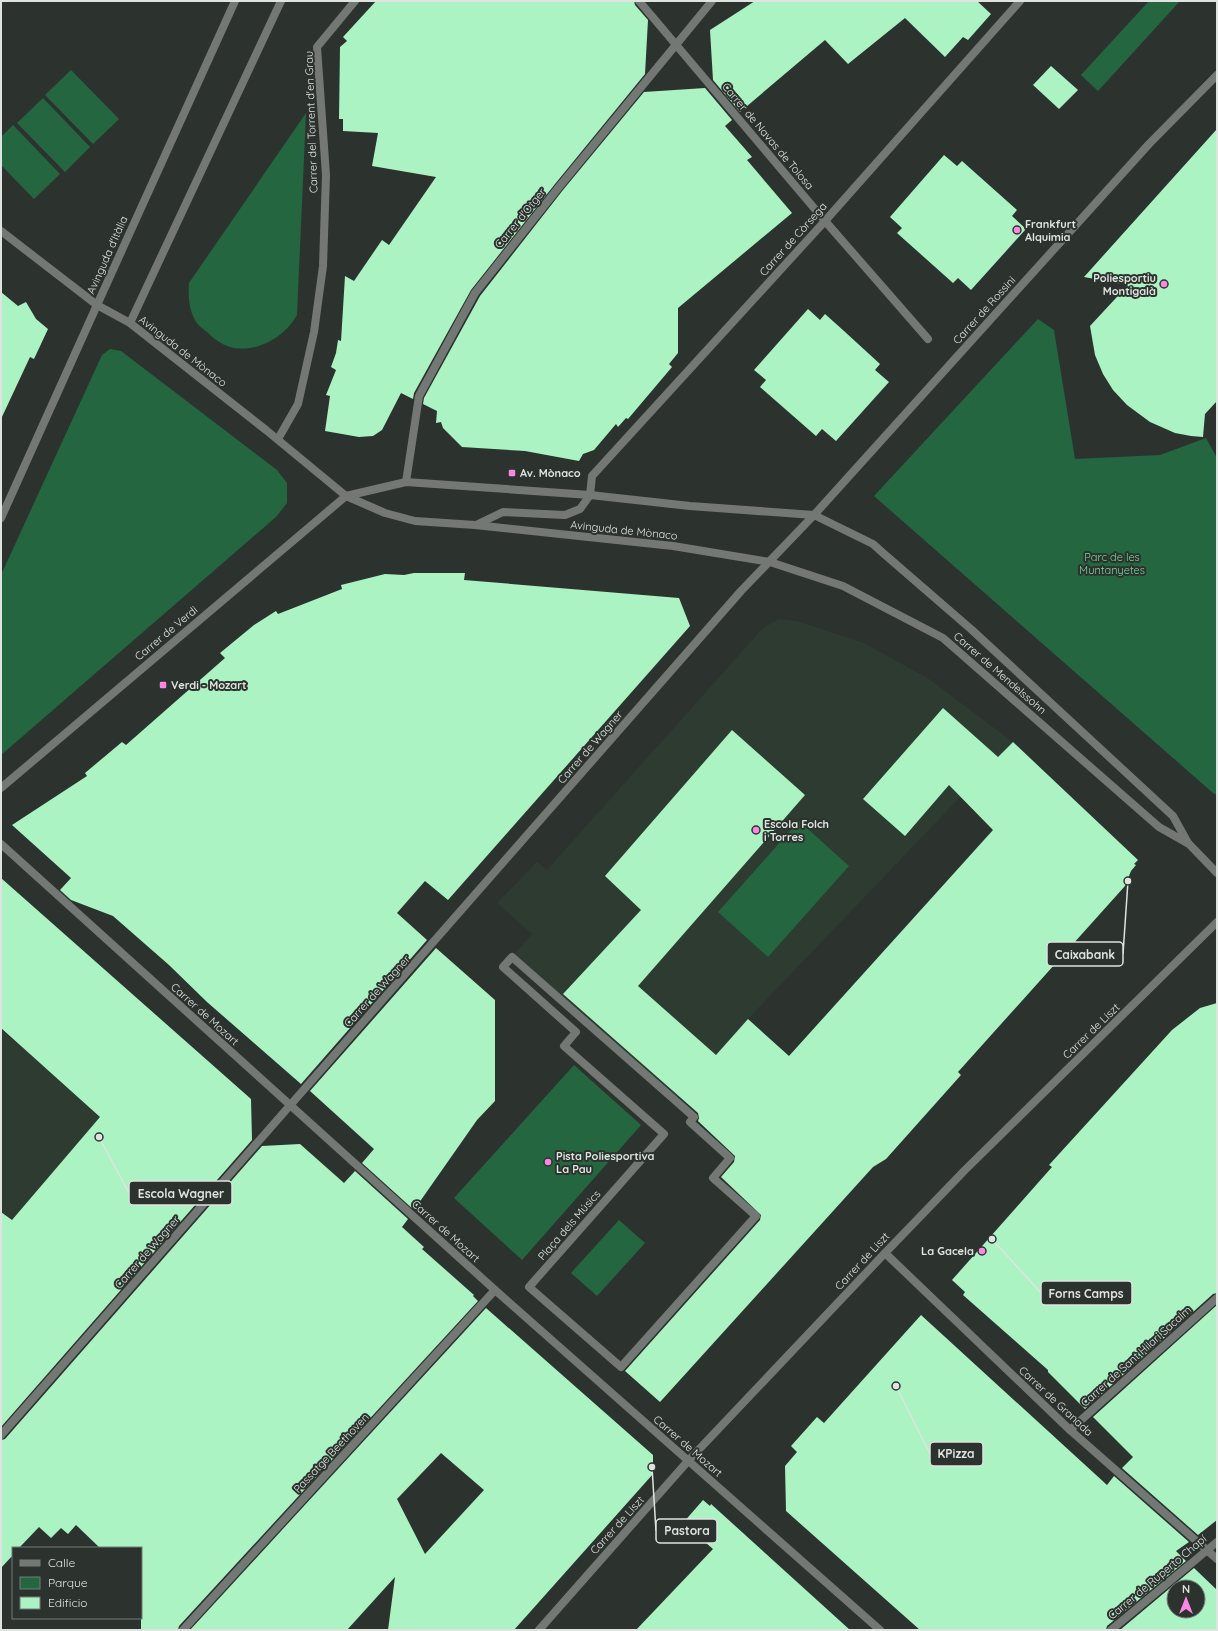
<svg xmlns="http://www.w3.org/2000/svg" width="1218" height="1631" font-family="Quicksand,sans-serif">
<rect width="100%" height="100%" fill="#2c332e"/>
<g fill="#2d3b31">
<polygon points="779,619 797,621 864,643 929,679 1013,742 748,1019 675,1100 512,957 532,934 497,903 537,862 547,870 763,628"/>
<polygon points="2,1030 102,1117 219,1157 17,1223 1,1211"/>
</g>
<g fill="#24663f">
<polygon points="1149,1 1180,1 1098,91 1081,75"/>
<polygon points="71,70 119,119 93,144 45,95"/>
<polygon points="43,98 90,147 65,172 17,123"/>
<path d="M 306,113 L 297,315 C 285,337 256,354 230,347 C 221,344 214,339 207,332 C 203,329 199,326 196,322 C 189,310 188,297 189,283 Z"/>
<polygon points="13,125 60,174 34,199 1,165 1,137"/>
<polygon points="1038,319 1054,330 1075,459 1160,455 1206,438 1217,458 1217,795 1213,793 874,496"/>
<polygon points="110,349 121,351 277,470 287,483 287,503 276,517 1,755 1,575 102,355"/>
<polygon points="799,821 849,866 768,957 718,912"/>
<polygon points="574,1065 641,1125 522,1260 454,1198"/>
<polygon points="619,1220 645,1243 597,1296 571,1273"/>
</g>
<g fill="#abf3c2" fill-rule="evenodd">
<polygon points="376,1 634,1 635,5 648,20 645,74 555,184 471,290 414,393 413,399 401,393 382,430 373,436 359,437 325,431 330,396 326,395 336,370 331,367 336,353 338,340 341,341 345,276 354,281 382,240 389,245 436,177 372,166 378,133 343,131 343,119 339,119 340,47 347,41 343,37"/>
<polygon points="755,1 977,1 991,14 968,40 963,37 945,57 905,18 848,64 825,40 740,112 713,80 710,30"/>
<polygon points="1051,66 1078,90 1059,109 1033,85"/>
<polygon points="705,88 732,120 725,126 752,157 747,160 792,213 678,308 678,353 669,364 672,367 628,419 626,418 618,427 616,424 594,450 583,454 579,461 525,451 462,447 443,428 441,422 436,423 437,411 423,404 424,398 480,296 563,190 644,92"/>
<polygon points="1217,129 1217,401 1205,414 1203,437 1191,436 1175,433 1150,422 1127,405 1113,390 1103,374 1095,355 1090,326 1128,285 1084,277"/>
<polygon points="944,155 957,166 962,161 1017,210 1012,216 1026,229 971,290 958,278 953,283 897,233 902,228 890,217"/>
<polygon points="1,292 18,306 26,302 36,319 48,329 34,359 30,357 1,419"/>
<polygon points="808,309 820,320 825,314 844,331 880,364 875,370 889,382 836,441 822,429 816,436 760,387 766,380 754,370"/>
<polygon points="414,573 465,573 464,580 679,598 690,626 448,900 425,881 397,913 427,940 301,1084 207,1002 169,965 113,916 71,900 60,890 71,878 12,825 87,776 85,773 122,742 126,745 225,658 220,653 254,625 276,611 278,614 342,589 341,585 385,574 404,575"/>
<polygon points="943,708 998,757 1013,742 1138,860 1134,864 1136,865 1131,871 1125,886 958,1072 961,1075 886,1159 873,1167 660,1402 625,1371 760,1220 761,1215 721,1177 734,1162 735,1156 698,1121 699,1118 698,1113 563,994 641,910 605,876 732,730 805,795 638,986 716,1055 748,1019 789,1056 993,830 949,785 905,836 863,799"/>
<polygon points="1,878 251,1099 252,1140 1,1427 1,1212 12,1220 100,1117 1,1028"/>
<polygon points="436,948 495,1000 495,1101 477,1120 414,1210 362,1163 374,1149 310,1091"/>
<polygon points="1217,1003 1217,1293 1213,1294 1085,1409 1048,1372 1048,1370 963,1295 965,1292 952,1280 1052,1167 1049,1165 1172,1030 1200,1008"/>
<polygon points="300,1144 344,1183 355,1171 408,1219 402,1227 424,1247 422,1249 474,1295 473,1296 478,1301 179,1626 178,1630 141,1630 141,1548 100,1548 76,1525 68,1534 61,1528 51,1538 39,1527 19,1548 13,1548 13,1555 1,1568 1,1440 5,1439 262,1146"/>
<polygon points="1217,1305 1217,1520 1198,1535 1122,1468 1133,1457 1093,1417"/>
<path d="M 486,1308 L 653,1455 L 653,1474 L 514,1630 L 388,1630 L 395,1577 L 347,1630 L 190,1630 ZM 441,1453 L 484,1490 L 425,1554 L 397,1499 Z"/>
<polygon points="921,1315 1107,1485 1114,1476 1189,1542 1176,1551 1186,1561 1107,1626 1106,1630 920,1630 786,1511 785,1466 797,1452 791,1446 817,1417 824,1423"/>
<polygon points="703,1500 710,1506 711,1504 850,1630 636,1630 713,1549 683,1523"/>
<path d="M 1194,1568 L 1217,1590 L 1217,1630 L 1120,1630 ZM 1174,1587 L 1198,1587 L 1198,1611 L 1174,1611 Z"/>
</g>
<g fill="none" stroke-linecap="round" stroke-linejoin="round">
<g stroke="#747875" stroke-width="8">
<polyline points="825,221 928,339"/>
<polyline points="278,439 298,404 314,332 323,266 326,175 317,47 355,1"/>
<polygon points="512,957 694,1117 690,1122 730,1158 713,1178 756,1216 621,1367 529,1287 664,1134 564,1046 576,1032 503,967"/>
</g>
<g stroke="#747875" stroke-width="8">
<polyline points="639,1 825,221"/>
<polyline points="1,231 97,305 235,1"/>
<polyline points="130,323 281,1"/>
<polyline points="406,482 419,396 475,293 559,187 712,1"/>
<polyline points="590,495 592,476 825,221 1020,1"/>
<polyline points="1,844 495,1290 880,1630"/>
<polyline points="885,1253 1070,1430 1217,1559"/>
<polyline points="1070,1430 1217,1298"/>
<polyline points="1,1435 741,591 814,515 1149,144 1217,75"/>
<polyline points="183,1630 495,1290"/>
<polyline points="539,1630 688,1461 885,1253 965,1170 1217,922"/>
<polyline points="1111,1630 1217,1542"/>
</g>
<g stroke="#747875" stroke-width="8">
<polyline points="1,518 97,305 130,323 266,430 346,496 385,513 415,521 475,525 673,546 770,562 843,586 943,638 1159,827 1189,844 1217,873"/>
<polyline points="476,525 503,512 565,515 580,509 590,495"/>
<polyline points="1,788 346,496 406,482 590,495 690,506 814,515 873,544 883,553 972,630 1173,816 1188,843"/>
</g>
</g>
<g fill="#fb87e5" stroke="#2c332e" stroke-width="1.5">
<circle cx="1017" cy="230" r="4"/>
<circle cx="1164" cy="284" r="4"/>
<rect x="508" y="469" width="8" height="8" rx="2"/>
<rect x="159" y="681" width="8" height="8" rx="2"/>
<circle cx="756" cy="830" r="4"/>
<circle cx="548" cy="1162" r="4"/>
<circle cx="982" cy="1251" r="4"/>
</g>
<g text-anchor="middle" dominant-baseline="central" stroke-width="4" stroke-linejoin="round" paint-order="stroke">
<g font-size="11" fill="#dfe4e1" stroke="#2c332e">
<text transform="translate(311 122) rotate(-92)">Carrer del Torrent d'en Grau</text>
<text transform="translate(768 136) rotate(50)">Carrer de Navas de Tolosa</text>
<text transform="translate(520 218) rotate(-51)">Carrer d'Otger</text>
<text transform="translate(793 239) rotate(-48)">Carrer de Còrsega</text>
<text transform="translate(107 255) rotate(-66)">Avinguda d'Itàlia</text>
<text transform="translate(984 310) rotate(-48)">Carrer de Rossini</text>
<text transform="translate(183 351) rotate(38)">Avinguda de Mònaco</text>
<text transform="translate(624 530) rotate(6)">Avinguda de Mònaco</text>
<text transform="translate(166 633) rotate(-40)">Carrer de Verdi</text>
<text transform="translate(1000 673) rotate(41)">Carrer de Mendelssohn</text>
<text transform="translate(590 747) rotate(-49)">Carrer de Wagner</text>
<text transform="translate(377 991) rotate(-48)">Carrer de Wagner</text>
<text transform="translate(205 1014) rotate(42)">Carrer de Mozart</text>
<text transform="translate(1091 1031) rotate(-44)">Carrer de Liszt</text>
<text transform="translate(569 1225) rotate(-49)">Plaça dels Músics</text>
<text transform="translate(446 1231) rotate(42)">Carrer de Mozart</text>
<text transform="translate(147 1252) rotate(-49)">Carrer de Wagner</text>
<text transform="translate(862 1261) rotate(-47)">Carrer de Liszt</text>
<text transform="translate(1136 1356) rotate(-42)">Carrer de Sant Hilari Sacalm</text>
<text transform="translate(1056 1401) rotate(43)">Carrer de Granada</text>
<text transform="translate(688 1446) rotate(41)">Carrer de Mozart</text>
<text transform="translate(331 1453) rotate(-47)">Passatge Beethoven</text>
<text transform="translate(617 1525) rotate(-48)">Carrer de Liszt</text>
<text transform="translate(1157 1577) rotate(-40)">Carrer de Ruperto Chapí</text>
</g>
<g font-size="11" font-weight="bold" fill="#dfe4e1" stroke="#2c332e" text-anchor="start">
<text x="1025" y="224">Frankfurt<tspan x="1025" dy="13">Alquimia</tspan></text>
<text x="1156" y="278" text-anchor="end">Poliesportiu<tspan x="1156" dy="13">Montigalà</tspan></text>
<text x="520" y="473">Av. Mònaco</text>
<text x="171" y="685">Verdi - Mozart</text>
<text x="764" y="824">Escola Folch<tspan x="764" dy="13">i Torres</tspan></text>
<text x="556" y="1156">Pista Poliesportiva<tspan x="556" dy="13">La Pau</tspan></text>
<text x="974" y="1251" text-anchor="end">La Gacela</text>
</g>
<g font-size="11" fill="#79da9d" stroke="#2c332e">
<text x="1112" y="557">Parc de les<tspan x="1112" dy="13">Muntanyetes</tspan></text>
</g>
</g>
<path fill="none" stroke="#dfe4e1" stroke-width="1.5" d="M1128 881L1123 954M99 1137L129 1193M992 1239L1041 1293M896 1386L930 1454M652 1467L656 1531"/>
<g fill="#dfe4e1" stroke="#2c332e" stroke-width="1.5">
<circle cx="1128" cy="881" r="4"/>
<circle cx="99" cy="1137" r="4"/>
<circle cx="992" cy="1239" r="4"/>
<circle cx="896" cy="1386" r="4"/>
<circle cx="652" cy="1467" r="4"/>
</g>
<g fill="#2c332e" stroke="#dfe4e1" stroke-width="1.5">
<rect x="1047" y="942" width="76" height="24" rx="4"/>
<rect x="129" y="1181" width="103" height="24" rx="4"/>
<rect x="1041" y="1281" width="91" height="24" rx="4"/>
<rect x="930" y="1442" width="53" height="24" rx="4"/>
<rect x="656" y="1519" width="61" height="24" rx="4"/>
</g>
<g font-size="12" text-anchor="middle" font-weight="bold" fill="#dfe4e1">
<text x="1085" y="959">Caixabank</text>
<text x="181" y="1198">Escola Wagner</text>
<text x="1086" y="1298">Forns Camps</text>
<text x="956" y="1458">KPizza</text>
<text x="687" y="1535">Pastora</text>
</g>
<rect width="1218" height="1631" fill="none" stroke="#dfe4e1" stroke-width="4"/>
<rect x="12" y="1547" width="130" height="72" fill="#2c332e" stroke="#747a76"/>
<rect x="20" y="1560" width="20" height="6" fill="#747875" stroke="#747a76"/>
<text x="48" y="1567" font-size="12" fill="#dfe4e1">Calle</text>
<rect x="20" y="1577" width="20" height="12" fill="#24663f" stroke="#747a76"/>
<text x="48" y="1587" font-size="12" fill="#dfe4e1">Parque</text>
<rect x="20" y="1597" width="20" height="12" fill="#abf3c2" stroke="#747a76"/>
<text x="48" y="1607" font-size="12" fill="#dfe4e1">Edificio</text>
<g transform="translate(1186 1599)"><circle r="19" fill="#2c332e" stroke="#747a76"/>
<path d="M0-3L7 15L0 10L-7 15Z" fill="#fb87e5"/>
<text y="-6" font-size="11" font-weight="bold" text-anchor="middle" fill="#dfe4e1">N</text>
</g>
</svg>
